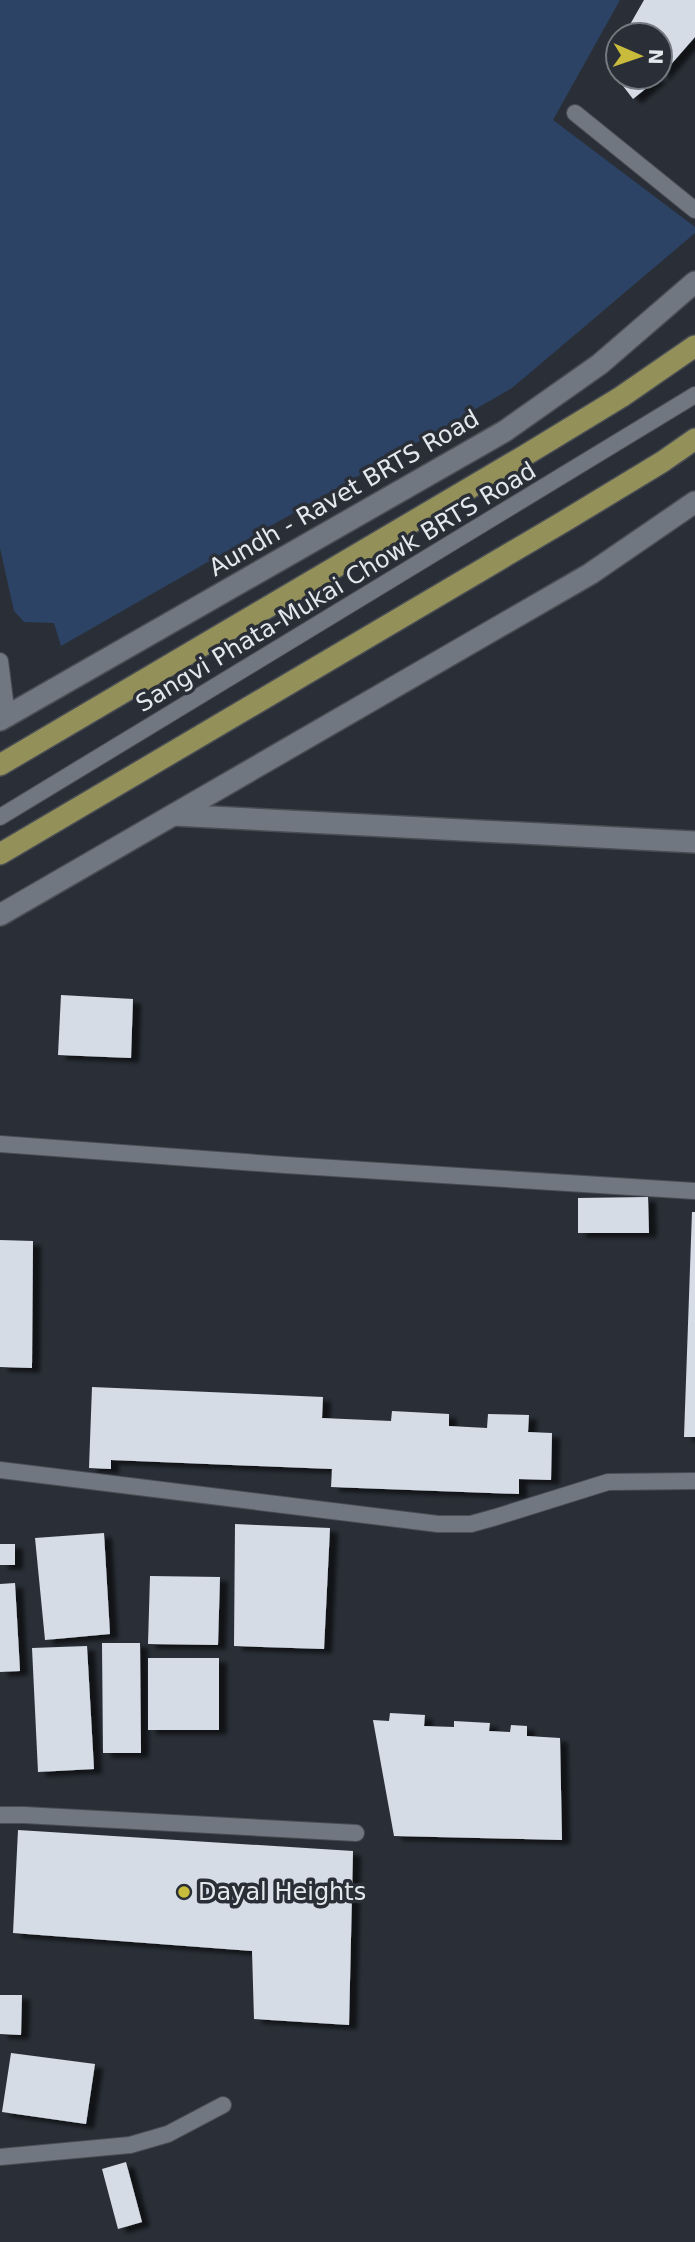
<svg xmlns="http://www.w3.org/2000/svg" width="695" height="2242" font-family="'DejaVu Sans',sans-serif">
<defs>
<filter id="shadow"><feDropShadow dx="8" dy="4.5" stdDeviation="2" flood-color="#0009"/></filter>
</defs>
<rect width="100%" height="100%" fill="#2a2f37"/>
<polygon fill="#2d4365" points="0,0 620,0 553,120 695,227 695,233 512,388 61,646 54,623 24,622 14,611 0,548"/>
<g fill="#d5dce6" filter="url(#shadow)">
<polygon points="644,0 695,0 695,37 660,77 660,35 624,35"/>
<polygon points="618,46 618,77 660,77 633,99 607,65"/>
<polygon points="61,995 133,999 131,1058 58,1055"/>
<polygon points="648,1197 649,1233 578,1233 578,1198"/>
<polygon points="692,1212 695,1212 695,1437 684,1437"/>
<polygon points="0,1240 33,1241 32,1368 0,1367"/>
<polygon points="92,1387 323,1397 322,1418 391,1421 392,1411 449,1414 449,1426 487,1428 488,1414 529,1415 528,1432 552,1433 551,1480 519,1479 519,1494 331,1487 332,1469 111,1460 111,1469 89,1468"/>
<polygon points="235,1524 330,1528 324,1649 234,1646"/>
<polygon points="104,1533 110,1634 45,1640 35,1538"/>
<rect x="0" y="1544" width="15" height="21"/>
<polygon points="150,1576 220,1577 218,1645 148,1644"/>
<polygon points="15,1583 20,1671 0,1672 0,1584"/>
<polygon points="102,1643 140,1643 141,1753 103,1753"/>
<polygon points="87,1646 94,1769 38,1772 32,1648"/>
<rect x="148" y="1658" width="71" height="72"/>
<polygon points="390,1713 425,1715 424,1726 454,1727 454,1721 490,1723 489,1731 510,1732 511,1725 527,1726 527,1736 560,1738 562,1840 394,1836 373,1720 389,1721"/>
<polygon points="18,1830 353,1851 349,2025 254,2019 252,1951 13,1933"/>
<polygon points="0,1995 22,1995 21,2035 0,2034"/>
<polygon points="11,2053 95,2064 86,2124 2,2112"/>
<polygon points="126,2162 142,2222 118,2229 102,2169"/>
</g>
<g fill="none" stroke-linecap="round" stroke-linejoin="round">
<defs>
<g id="lane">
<polyline points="575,113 695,210"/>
<polyline points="0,661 7,716"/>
<polyline points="0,817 695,395"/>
<polyline points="0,1144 285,1165 695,1191"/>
<polyline points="0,1470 438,1524 471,1524 496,1517 608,1482 695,1481"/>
<polyline points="0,1815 24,1815 356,1833"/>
<polyline points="0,2157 130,2145 168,2134 223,2105"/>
</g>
<polyline id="street" points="173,815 695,842"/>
<g id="secondary">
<polyline points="0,720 505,431 600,364 695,282"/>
<polyline points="0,915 590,574 695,502"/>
</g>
<g id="primary">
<polyline points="0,765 524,456 621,397 695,346"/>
<polyline points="0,854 563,522 662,462 695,439"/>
</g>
</defs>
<use href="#lane" stroke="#494d54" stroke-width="18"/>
<use href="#street" stroke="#494d54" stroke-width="24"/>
<use href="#secondary" stroke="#494d54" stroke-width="24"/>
<use href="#primary" stroke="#494d54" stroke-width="24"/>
<use href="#lane" stroke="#717780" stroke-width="16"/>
<use href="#street" stroke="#717780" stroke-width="21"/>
<use href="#secondary" stroke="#717780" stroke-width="21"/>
<use href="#primary" stroke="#94905a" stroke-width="21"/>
</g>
<circle fill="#c9bb3b" stroke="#2a2f37" stroke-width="2.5" cx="184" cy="1892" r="7"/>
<g text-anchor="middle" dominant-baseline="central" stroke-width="7" stroke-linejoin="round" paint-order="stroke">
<g font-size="24" fill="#e4e8ed" stroke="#2a2f37">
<text transform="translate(344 493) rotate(-30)">Aundh - Ravet BRTS Road</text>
<text transform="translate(336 587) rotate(-31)">Sangvi Phata-Mukai Chowk BRTS Road</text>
</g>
<g font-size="24" fill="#e4e8ed" stroke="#2a2f37" text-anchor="start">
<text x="198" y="1892">Dayal Heights</text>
</g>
</g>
<g transform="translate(639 56) rotate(92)"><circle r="33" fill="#2a2f37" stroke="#747980" stroke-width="2"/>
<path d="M0-5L12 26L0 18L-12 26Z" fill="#c9bb3b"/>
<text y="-10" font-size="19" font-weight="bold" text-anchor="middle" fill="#e4e8ed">N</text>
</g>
</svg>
